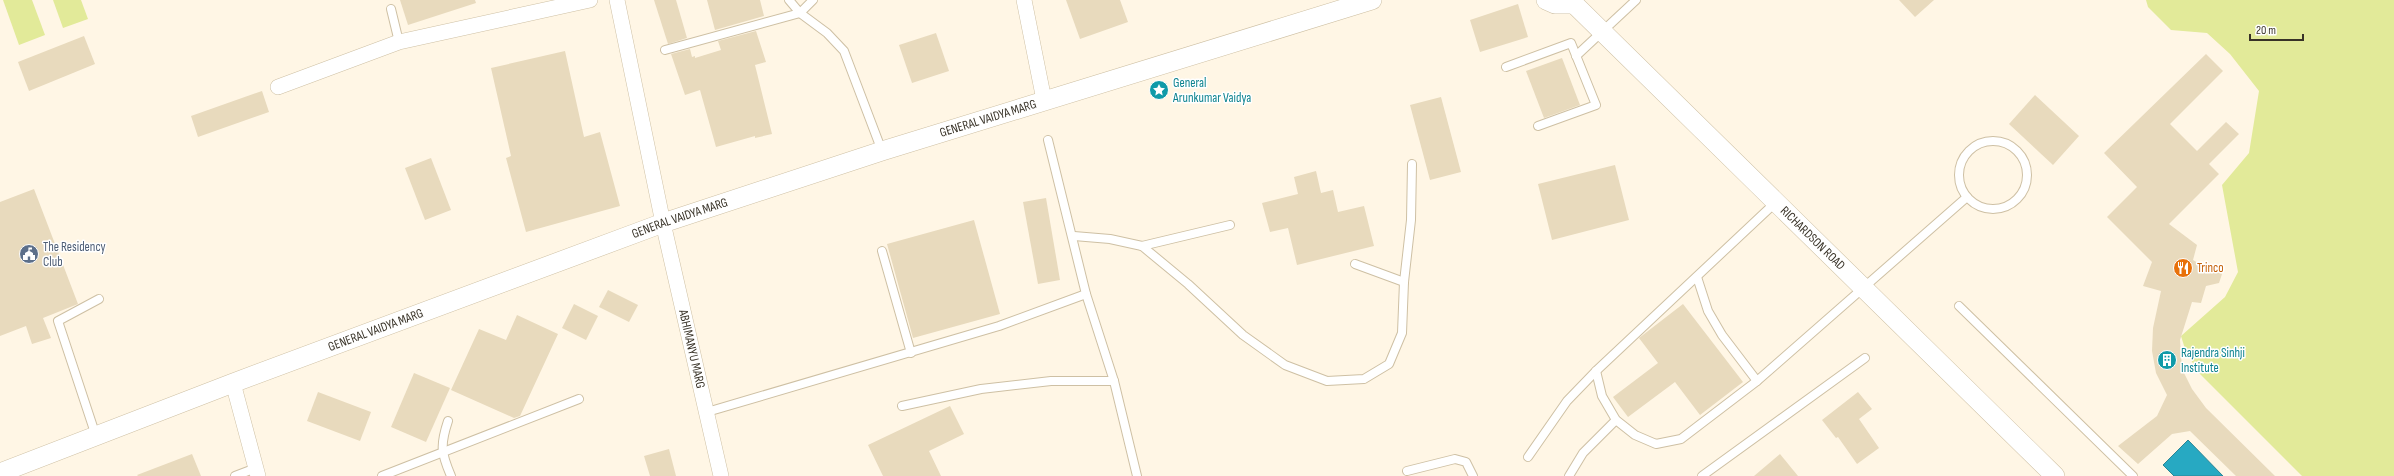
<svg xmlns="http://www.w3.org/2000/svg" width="2394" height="476" font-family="'Sofia Sans Condensed',sans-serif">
<rect width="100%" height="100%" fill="#fff6e5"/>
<g fill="#e2ea99">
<polygon points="3,0 32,0 45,35 19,45"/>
<polygon points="53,0 81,0 88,19 63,28"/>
<polygon points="2146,0 2394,0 2394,476 2302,476 2199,373 2186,352 2181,336 2225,297 2238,272 2222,185 2249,153 2259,91 2230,54 2207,33 2171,30 2148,7"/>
</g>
<polygon fill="#27a9c2" stroke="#2c8594" points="2188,440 2223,476 2174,476 2163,465"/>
<g fill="#e8dabd">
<polygon points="400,0 475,0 476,3 408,25"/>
<polygon points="654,0 676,0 687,38 668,44"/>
<polygon points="707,0 760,0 764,16 715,30"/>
<polygon points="1066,0 1120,0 1128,22 1080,39"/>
<polygon points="1899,0 1934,0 1915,17"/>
<polygon points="1518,4 1528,37 1480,52 1470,20"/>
<polygon points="756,31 766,62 755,65 772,134 755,138 755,136 716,147 700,90 685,95 671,54 690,49 692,57 695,56 695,58 721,50 718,41"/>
<polygon points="936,33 949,71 912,83 899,45"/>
<polygon points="84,36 95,64 29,91 18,62"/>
<polygon points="565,51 584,137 600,132 620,206 526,232 506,158 511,156 491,68"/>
<polygon points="2206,54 2223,71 2170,124 2197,151 2226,122 2239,134 2209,164 2219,174 2169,224 2197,245 2193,260 2206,268 2215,267 2222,274 2219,283 2206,286 2201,303 2192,302 2180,340 2182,369 2192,389 2206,408 2275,476 2236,476 2190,431 2172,434 2138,464 2118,446 2157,416 2167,395 2156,373 2152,351 2153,328 2161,291 2143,286 2152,262 2107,217 2137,187 2104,153"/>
<polygon points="1562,58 1580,105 1544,118 1526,71"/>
<polygon points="262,91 269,112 198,137 191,116"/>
<polygon points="2035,95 2079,136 2053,165 2009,124"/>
<polygon points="1441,97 1461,172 1430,180 1410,105"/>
<polygon points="431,158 451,210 425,220 405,168"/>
<polygon points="1615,165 1629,220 1552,240 1538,184"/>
<polygon points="1316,171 1321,193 1333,190 1338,212 1364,206 1374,246 1297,265 1288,228 1270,232 1262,203 1298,194 1294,177"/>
<polygon points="34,189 78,304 43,318 51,338 32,344 26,326 0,336 0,202"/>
<polygon points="1046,198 1060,280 1038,284 1023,202"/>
<polygon points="974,220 1000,314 913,338 887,244"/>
<polygon points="608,290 638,305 629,322 599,307"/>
<polygon points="574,304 598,316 586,340 562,328"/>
<polygon points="1683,304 1743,382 1700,415 1675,382 1628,417 1613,397 1658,363 1639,338"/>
<polygon points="517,315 558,334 520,416 514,418 451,390 479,329 506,340"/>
<polygon points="414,373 450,388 426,442 391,427"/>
<polygon points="318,392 371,412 360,441 307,421"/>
<polygon points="1858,392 1872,409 1859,419 1879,448 1857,464 1838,437 1836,438 1822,420"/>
<polygon points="950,406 964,434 929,451 941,476 883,476 868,445"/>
<polygon points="669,449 676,476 650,476 644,456"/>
<polygon points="192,454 201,476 138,476 137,475"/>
<polygon points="1780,454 1798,476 1754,476"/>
</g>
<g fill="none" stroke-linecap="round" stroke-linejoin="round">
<defs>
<g id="service">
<polyline points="789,0 800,13 827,33 844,51 882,151"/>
<polyline points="391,9 399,42"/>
<polyline points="665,50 800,13 813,0"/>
<polyline points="1576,56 1636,0"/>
<polyline points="1506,67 1571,43 1596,105 1538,126"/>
<polyline points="1048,140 1086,294 1114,381 1137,476"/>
<circle cx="1993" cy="175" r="34"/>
<polyline points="1074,236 1110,239 1142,246 1188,284 1243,335 1285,365 1327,381 1364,379 1389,364 1402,333 1404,282 1411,220 1412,164"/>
<polyline points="1142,246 1230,225"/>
<polyline points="882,251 911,353"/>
<polyline points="1355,264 1404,282"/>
<polyline points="1697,277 1708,311 1722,335 1757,381"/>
<polyline points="1959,306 2133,476"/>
<polyline points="1596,371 1602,396 1616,420 1635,435 1656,444 1681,439 1757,381 1967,197"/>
<polyline points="902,406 981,389 1051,381 1114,381"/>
<polyline points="707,412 999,326 1086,294"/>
<path d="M 448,421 C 440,445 441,453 451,476"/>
<polyline points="96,436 58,321 99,299"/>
<polyline points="1528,457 1567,401 1596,371 1776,202"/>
<polyline points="1407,471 1455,459 1466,462 1473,476"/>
<polyline points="235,476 256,468"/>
<polyline points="382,476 579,399"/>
<polyline points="1569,476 1583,453 1616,420"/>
<polyline points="1702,476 1865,358"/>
</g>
<g id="minor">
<path id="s1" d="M 617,0 L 663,223 L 721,476"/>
<polyline points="1024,0 1044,100"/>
<polyline points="278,87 399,42 590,0"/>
<polyline points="233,383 258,476"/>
</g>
<g id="tertiary">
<polyline points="1546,0 1555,4 1574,4"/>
<path id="s2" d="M 1570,0 L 2055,476"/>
<path id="s3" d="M 0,473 L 233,383 L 663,223 L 882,151 L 1372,0"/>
</g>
</defs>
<use href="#service" stroke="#cec0a4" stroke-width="10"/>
<use href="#minor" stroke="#cec0a4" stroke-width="16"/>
<use href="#tertiary" stroke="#cec0a4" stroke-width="20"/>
<use href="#service" stroke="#fff" stroke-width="8"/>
<use href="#minor" stroke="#fff" stroke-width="15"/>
<use href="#tertiary" stroke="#fff" stroke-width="19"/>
</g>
<defs>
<symbol id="sight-disc" viewBox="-11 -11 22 22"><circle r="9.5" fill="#0f9aa8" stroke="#fff"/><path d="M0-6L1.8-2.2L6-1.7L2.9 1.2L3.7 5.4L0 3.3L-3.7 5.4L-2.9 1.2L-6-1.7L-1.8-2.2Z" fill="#fff"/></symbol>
<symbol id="civic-disc" viewBox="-11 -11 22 22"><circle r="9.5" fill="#5c6f8a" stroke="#fff"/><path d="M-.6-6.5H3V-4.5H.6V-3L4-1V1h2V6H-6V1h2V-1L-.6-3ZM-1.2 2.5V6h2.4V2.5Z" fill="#fff"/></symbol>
<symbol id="restaurant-disc" viewBox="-11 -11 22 22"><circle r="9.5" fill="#e8710a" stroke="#fff"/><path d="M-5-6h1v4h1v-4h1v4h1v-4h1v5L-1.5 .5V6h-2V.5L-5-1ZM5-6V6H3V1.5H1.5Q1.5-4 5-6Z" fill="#fff"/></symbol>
<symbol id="building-disc" viewBox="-11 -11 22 22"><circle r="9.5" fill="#0f9aa8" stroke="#fff"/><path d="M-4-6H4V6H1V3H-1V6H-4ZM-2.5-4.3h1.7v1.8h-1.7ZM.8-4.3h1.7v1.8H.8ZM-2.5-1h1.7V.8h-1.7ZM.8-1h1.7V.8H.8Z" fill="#fff"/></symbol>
</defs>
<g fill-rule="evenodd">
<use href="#sight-disc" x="1148" y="79" width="22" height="22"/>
<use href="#civic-disc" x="18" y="243" width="22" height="22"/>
<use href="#restaurant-disc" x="2172" y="257" width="22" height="22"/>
<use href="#building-disc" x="2156" y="349" width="22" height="22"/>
</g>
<g text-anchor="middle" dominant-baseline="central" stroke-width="3" stroke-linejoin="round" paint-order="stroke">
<g font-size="13" fill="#0d838f" stroke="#fff" text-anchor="start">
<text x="1173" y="83">General<tspan x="1173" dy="15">Arunkumar Vaidya</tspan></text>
<text x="2181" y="353">Rajendra Sinhji<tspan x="2181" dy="15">Institute</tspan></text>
</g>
<g font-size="13" fill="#383227" stroke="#fff">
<text stroke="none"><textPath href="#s3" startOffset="1050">GENERAL VAIDYA MARG</textPath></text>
<text stroke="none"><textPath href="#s3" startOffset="726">GENERAL VAIDYA MARG</textPath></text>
<text stroke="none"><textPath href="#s2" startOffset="340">RICHARDSON ROAD</textPath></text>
<text stroke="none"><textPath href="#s3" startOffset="402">GENERAL VAIDYA MARG</textPath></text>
<text stroke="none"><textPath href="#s1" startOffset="357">ABHIMANYU MARG</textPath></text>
</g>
<g font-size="13" fill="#4e5e75" stroke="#fff" text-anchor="start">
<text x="43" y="247">The Residency<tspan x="43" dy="15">Club</tspan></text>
</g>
<g font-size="13" fill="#c56008" stroke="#fff" text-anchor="start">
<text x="2197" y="268">Trinco</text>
</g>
</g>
<path d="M2250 34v6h53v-6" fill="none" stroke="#383227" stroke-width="2"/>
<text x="2256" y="34" font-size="12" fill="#383227" stroke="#ffffff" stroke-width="3" paint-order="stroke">20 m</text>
</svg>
